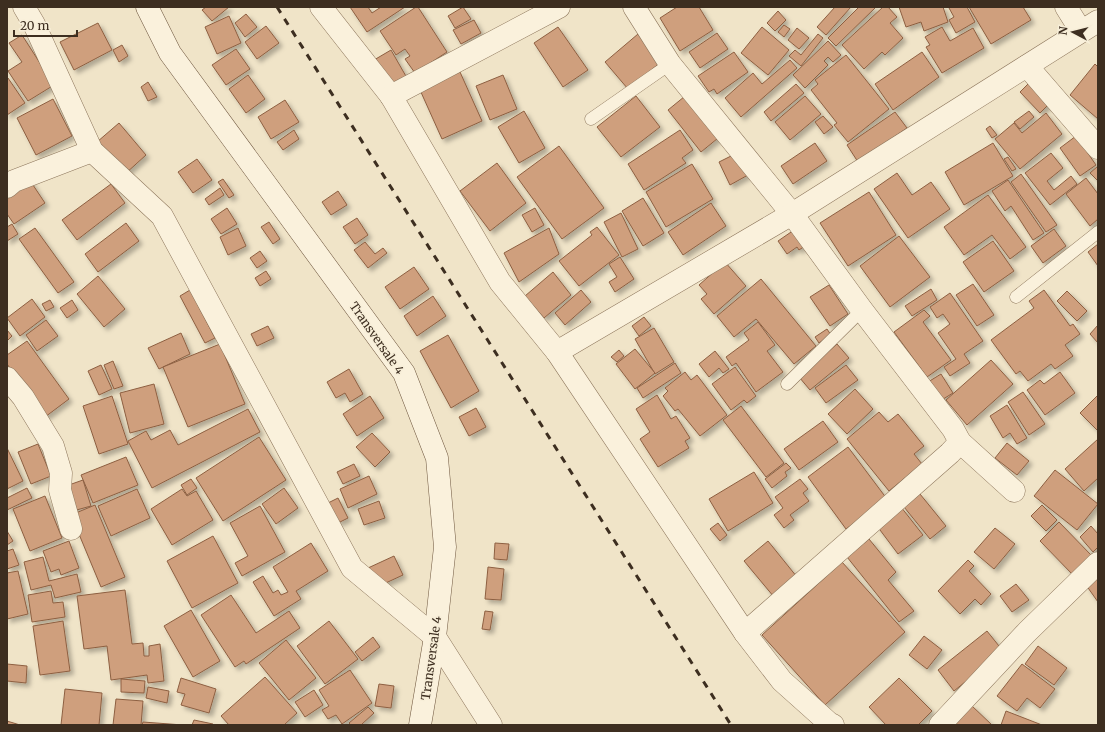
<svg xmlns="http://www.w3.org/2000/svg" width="1105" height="732" font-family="Merriweather,serif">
<defs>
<filter id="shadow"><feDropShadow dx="3.5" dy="3.5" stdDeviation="2" flood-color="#0004"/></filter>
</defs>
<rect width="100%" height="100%" fill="#f0e4c8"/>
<g fill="#cf9f7d" stroke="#8d5f41" filter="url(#shadow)">
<polygon points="206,7 229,7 212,21 202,10"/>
<polygon points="350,7 368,7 372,13 381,7 405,7 367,32"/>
<polygon points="416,7 418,7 447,52 415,73 405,59 410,56 405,49 396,55 380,31"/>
<polygon points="463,7 471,19 455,28 448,16"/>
<polygon points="677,7 699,7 713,30 680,51 660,18"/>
<polygon points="835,7 851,7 826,35 817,27"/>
<polygon points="859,7 876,7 836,46 828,38"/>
<polygon points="883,7 888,7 897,17 890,23 903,38 885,55 882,52 864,69 842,45"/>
<polygon points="899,7 943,7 948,22 924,31 921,22 906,27"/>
<polygon points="950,7 967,7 975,22 956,33 949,20 954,17 949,8"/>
<polygon points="969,7 1023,7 1031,20 991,44"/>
<polygon points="778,11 786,20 775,31 767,23"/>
<polygon points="246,14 257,27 245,37 235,23"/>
<polygon points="229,16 241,43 217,54 205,27"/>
<polygon points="474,20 481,33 461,44 453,30"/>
<polygon points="98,23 112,50 74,70 60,42"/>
<polygon points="784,25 790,29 784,37 778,32"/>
<polygon points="266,26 279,43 257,59 245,42"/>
<polygon points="558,27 588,70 563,87 534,43"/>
<polygon points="762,27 789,50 768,75 741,53"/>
<polygon points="942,27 950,41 973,28 984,48 942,73 926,47 930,45 925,37"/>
<polygon points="797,28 809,38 799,49 788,40"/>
<polygon points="717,33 728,49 700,68 689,52"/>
<polygon points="638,34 661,62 628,89 605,62"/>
<polygon points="818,34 823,38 801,66 789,56 795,50 801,55"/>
<polygon points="22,35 54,85 28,101 8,71 22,62 9,43"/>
<polygon points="828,41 841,55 833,62 828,57 824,61 828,65 805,88 793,75"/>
<polygon points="122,45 128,56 119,62 113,50"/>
<polygon points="236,49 250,69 226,85 212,65"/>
<polygon points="391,50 407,78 389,88 374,60"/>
<polygon points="734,52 748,72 717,94 714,89 709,92 698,76"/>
<polygon points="922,52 939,77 893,110 875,84"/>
<polygon points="846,55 889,109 848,142 834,125 837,123 811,90 818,84 815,80"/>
<polygon points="790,60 797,68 741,117 725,98 753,73 762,84"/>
<polygon points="1095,64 1098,67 1098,119 1070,95"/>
<polygon points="460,72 482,121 442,139 420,90"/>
<polygon points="248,75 265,99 246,113 229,89"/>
<polygon points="503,75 517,109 490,120 476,86"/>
<polygon points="7,78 8,78 25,103 7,115"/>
<polygon points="1031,81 1051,102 1040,113 1020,92"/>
<polygon points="148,82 157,97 148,101 141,87"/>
<polygon points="796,84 804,93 771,121 764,112"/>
<polygon points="690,92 723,134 701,152 668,110"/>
<polygon points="636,96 660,127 621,157 597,127"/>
<polygon points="805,96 821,114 790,140 775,122"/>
<polygon points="53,99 72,136 36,155 17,118"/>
<polygon points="285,100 299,122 271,139 258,117"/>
<polygon points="524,111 545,148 519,163 498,127"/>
<polygon points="1029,111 1034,117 1020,129 1014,122"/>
<polygon points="895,112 907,128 858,162 847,145"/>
<polygon points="1046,113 1062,134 1020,169 995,139 1014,123 1022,133"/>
<polygon points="823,116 833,127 824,134 815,122"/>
<polygon points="119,123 146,155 125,174 97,142"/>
<polygon points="990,126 997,135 992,138 986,129"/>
<polygon points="294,130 299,139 283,150 277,142"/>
<polygon points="680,130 693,150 682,158 686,163 644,190 628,164"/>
<polygon points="1076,136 1096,165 1080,176 1060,148"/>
<polygon points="815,143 827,161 793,184 781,166"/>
<polygon points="993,143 1013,176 964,205 945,172"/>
<polygon points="559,146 604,208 562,239 517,177"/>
<polygon points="737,153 748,175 730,185 719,162"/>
<polygon points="1051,153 1063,168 1047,181 1054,190 1071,176 1077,184 1050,205 1025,173"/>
<polygon points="1008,157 1016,169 1012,171 1004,159"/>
<polygon points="197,159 212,180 193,193 178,172"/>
<polygon points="497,163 526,203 490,231 460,191"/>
<polygon points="692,164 713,199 666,227 646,192"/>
<polygon points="1098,166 1098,181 1090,173"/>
<polygon points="897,173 912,195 931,182 950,209 908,238 874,189"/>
<polygon points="1021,174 1057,225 1046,232 1011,182"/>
<polygon points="1086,178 1098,194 1098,219 1090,226 1066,194"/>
<polygon points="29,179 45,203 14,224 7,214 7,194"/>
<polygon points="223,179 234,195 229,198 218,182"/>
<polygon points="1008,180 1044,233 1033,240 1011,206 1005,211 992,191"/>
<polygon points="111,184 125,203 77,240 62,220"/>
<polygon points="220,188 224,195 209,205 205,199"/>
<polygon points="338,191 347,205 331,215 322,202"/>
<polygon points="869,192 896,235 848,266 820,223"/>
<polygon points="988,195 1026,247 1010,259 992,235 964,255 944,227"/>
<polygon points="643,198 664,233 643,246 622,211"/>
<polygon points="711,203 726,226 683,255 668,232"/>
<polygon points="227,208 237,224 221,234 211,219"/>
<polygon points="535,208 544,225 532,232 522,215"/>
<polygon points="621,213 638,249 622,257 604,222"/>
<polygon points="357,218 368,235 355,244 343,227"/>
<polygon points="269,222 280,239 273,244 261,227"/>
<polygon points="126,223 139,241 98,272 85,254"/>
<polygon points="12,224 18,234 7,241 7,227"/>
<polygon points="597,227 619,255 579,286 559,261 592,235 590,232"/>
<polygon points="35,228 74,282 58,293 19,239"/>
<polygon points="238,228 246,246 228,255 220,237"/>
<polygon points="549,228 559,254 519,282 504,253"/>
<polygon points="1054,229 1066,246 1043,263 1031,246"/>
<polygon points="794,230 805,246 799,250 797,247 787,254 778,241"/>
<polygon points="899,236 930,277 890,307 860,266"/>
<polygon points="993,241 1014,271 984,292 963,262"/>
<polygon points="365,242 375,254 383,248 387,253 368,268 354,250"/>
<polygon points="1098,244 1098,266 1088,252"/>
<polygon points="260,251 267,261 257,268 250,258"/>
<polygon points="620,257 634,279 615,292 609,282 617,277 609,264"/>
<polygon points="725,262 746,286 714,314 701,299 707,294 699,285"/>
<polygon points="414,267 429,289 400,309 385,287"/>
<polygon points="266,271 271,279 260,286 255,278"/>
<polygon points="553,272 571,295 544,318 525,296"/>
<polygon points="98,276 125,309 104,327 77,294"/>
<polygon points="761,279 816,346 794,364 756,319 734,337 717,316"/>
<polygon points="973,284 994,315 977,326 956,295"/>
<polygon points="829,285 848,314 830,326 810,297"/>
<polygon points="931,289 937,300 912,316 905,306"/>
<polygon points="190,290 215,338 205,343 180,296"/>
<polygon points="581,290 591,302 565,325 555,313"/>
<polygon points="1044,290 1070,326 1073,324 1080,334 1065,345 1073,356 1055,369 1051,364 1028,381 1020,371 1016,374 991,340 1034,308 1029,301"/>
<polygon points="1067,291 1087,311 1077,321 1057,301"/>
<polygon points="950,293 983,341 964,354 970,363 950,376 944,367 956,359 938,333 950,324 943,314 937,318 930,307"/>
<polygon points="433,296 446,316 417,336 404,316"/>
<polygon points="32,299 45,317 20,336 7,318"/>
<polygon points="50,300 54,307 46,311 42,304"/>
<polygon points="72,300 78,310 67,318 60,308"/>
<polygon points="924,310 930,316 923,322 951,360 927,377 894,332"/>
<polygon points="644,317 651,326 639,336 632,326"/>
<polygon points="46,320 58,336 37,351 26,335"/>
<polygon points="758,322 775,345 767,351 783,372 756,392 736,363 732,366 726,357 749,340 744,333"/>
<polygon points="1098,325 1098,343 1090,334"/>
<polygon points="268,326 274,338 257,346 251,334"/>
<polygon points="654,328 674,362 655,374 635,339"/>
<polygon points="827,329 831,335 819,343 815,337"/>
<polygon points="7,330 12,336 7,341"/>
<polygon points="181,333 190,354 159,369 148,348"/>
<polygon points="448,335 479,391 451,408 420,351"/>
<polygon points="27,341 69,399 45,417 7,364 7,355"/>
<polygon points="220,344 245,404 188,427 163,367"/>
<polygon points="837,344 849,358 810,390 799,377"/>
<polygon points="635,349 655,373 635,389 616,364"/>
<polygon points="619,350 624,356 617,362 611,357"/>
<polygon points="715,351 729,369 723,373 719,368 709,377 699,364"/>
<polygon points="991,360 1013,384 967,425 946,400"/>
<polygon points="113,361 123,386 114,389 104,365"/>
<polygon points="675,363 681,373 643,398 637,388"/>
<polygon points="101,365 112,389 99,395 88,371"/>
<polygon points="846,365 858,380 826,403 815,388"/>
<polygon points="735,367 756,396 747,403 744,400 731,410 712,384"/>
<polygon points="349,369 363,394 350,402 345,393 336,398 327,382"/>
<polygon points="685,372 691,380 697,375 727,415 700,436 678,409 675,411 663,396 668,391 665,388"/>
<polygon points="1060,372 1075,393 1045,415 1027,390 1040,380 1044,384"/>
<polygon points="941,374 953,393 940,401 928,382"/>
<polygon points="154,384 164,424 130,433 120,393"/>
<polygon points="855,389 873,409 847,434 828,414"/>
<polygon points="1023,392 1045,424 1029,435 1008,402"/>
<polygon points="657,395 671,419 676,416 690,438 685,441 689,448 658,467 640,439 650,432 636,409"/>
<polygon points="1098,395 1098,431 1080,413"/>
<polygon points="112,396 128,444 99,454 83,406"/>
<polygon points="370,396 384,418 357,436 343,414"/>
<polygon points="1007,405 1027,438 1017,444 1010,433 1003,438 990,416"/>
<polygon points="741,406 784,463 766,477 723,420"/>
<polygon points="476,408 486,427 469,436 459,417"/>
<polygon points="248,409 260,432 152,488 128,441 146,431 151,440 170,430 178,445"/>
<polygon points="879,412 888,422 898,414 924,446 914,454 922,464 889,491 847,439"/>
<polygon points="823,421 838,442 799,470 784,449"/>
<polygon points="372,433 390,452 375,467 356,447"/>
<polygon points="259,437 286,480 223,521 196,478"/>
<polygon points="1098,439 1098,478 1084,491 1065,469"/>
<polygon points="1007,443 1029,461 1017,475 995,458"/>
<polygon points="38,444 51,476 31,484 18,452"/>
<polygon points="848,447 887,499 846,529 808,477"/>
<polygon points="7,448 23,481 7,489"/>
<polygon points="126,457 138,485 93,503 81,475"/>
<polygon points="786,463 791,468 785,472 787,476 772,488 765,479"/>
<polygon points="354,464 360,476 343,484 337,472"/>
<polygon points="1055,470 1098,504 1077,530 1034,496"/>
<polygon points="754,472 773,503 728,531 709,499"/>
<polygon points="369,476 377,494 348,508 340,489"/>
<polygon points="191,479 197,488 187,495 181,485"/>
<polygon points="800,479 808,489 803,493 809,501 790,515 794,520 784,528 774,515 783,508 775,497"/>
<polygon points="83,480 91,506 73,511 66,486"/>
<polygon points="27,488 32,498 7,510 7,498"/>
<polygon points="284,488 298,508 276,524 262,504"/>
<polygon points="137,489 150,518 111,536 98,506"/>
<polygon points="182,489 187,496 196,491 213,520 172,545 151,509"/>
<polygon points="920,494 946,526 930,539 904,507"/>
<polygon points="45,496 62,538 30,551 13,509"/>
<polygon points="338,498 348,518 338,523 328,503"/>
<polygon points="379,501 385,518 364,525 358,509"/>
<polygon points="95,505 125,577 101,587 71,515"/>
<polygon points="1042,505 1057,520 1046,531 1031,516"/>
<polygon points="260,506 285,552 242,576 235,563 248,556 230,523"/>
<polygon points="901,507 923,535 898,554 877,526"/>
<polygon points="1059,522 1092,556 1073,575 1040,541"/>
<polygon points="718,523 727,535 720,541 710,529"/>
<polygon points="1091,526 1098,534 1098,547 1093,552 1080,537"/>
<polygon points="995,528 1015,544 994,569 974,552"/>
<polygon points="7,531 13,541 7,545"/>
<polygon points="213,536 238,583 192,608 167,561"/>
<polygon points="869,539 896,572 888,580 914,611 899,622 847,557"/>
<polygon points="69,541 79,568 61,575 59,569 51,572 43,551"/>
<polygon points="768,541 797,577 774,597 744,561"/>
<polygon points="311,543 328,571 296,591 301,599 274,616 253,582 263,576 273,593 278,590 281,595 288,592 273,567"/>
<polygon points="495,543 509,544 507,560 494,559"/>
<polygon points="13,549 19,565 7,569 7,551"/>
<polygon points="394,556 403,575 377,587 368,568"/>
<polygon points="43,557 49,581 77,574 81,592 55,598 51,585 31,590 24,562"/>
<polygon points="968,560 974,566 969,571 991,594 981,605 975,599 960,614 938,591"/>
<polygon points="842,562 905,632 825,705 762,635"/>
<polygon points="488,567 504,569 501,600 485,599"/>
<polygon points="18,571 28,614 7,619 7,573"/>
<polygon points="1098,576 1098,602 1086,585"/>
<polygon points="1016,584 1029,600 1012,612 1000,596"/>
<polygon points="125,590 132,644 143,643 144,656 149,656 149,646 160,644 164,681 148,683 147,675 111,680 107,646 84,649 77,596"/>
<polygon points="51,591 53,603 63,602 65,617 32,622 28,595"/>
<polygon points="231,595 256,633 289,611 300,628 246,664 244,661 235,667 201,615"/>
<polygon points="191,610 220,661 193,677 164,626"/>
<polygon points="485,611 493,612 490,630 482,629"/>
<polygon points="63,621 70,671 40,675 33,626"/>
<polygon points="329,621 358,659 325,684 297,646"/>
<polygon points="987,631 1003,651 954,691 938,670"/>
<polygon points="924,636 942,650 927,669 909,655"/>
<polygon points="373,637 380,647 362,661 355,652"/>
<polygon points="286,640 316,678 289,700 259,663"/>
<polygon points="1038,646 1067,668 1054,685 1025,664"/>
<polygon points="7,664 27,666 26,683 7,681"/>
<polygon points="1022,664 1055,689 1040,708 1027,698 1017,711 997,696"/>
<polygon points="350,670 372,703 342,724 336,715 328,719 322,710 329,706 319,690"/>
<polygon points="265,677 297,713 284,725 229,725 221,716"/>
<polygon points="181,678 216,689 209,713 181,705 185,694 177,692"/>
<polygon points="899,678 932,711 918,725 886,725 869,707"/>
<polygon points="121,679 145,681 144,693 121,692"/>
<polygon points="379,684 394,686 391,708 375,706"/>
<polygon points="148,687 169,691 167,703 146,698"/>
<polygon points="65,689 102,693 99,725 61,725"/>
<polygon points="314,690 323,705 305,717 295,702"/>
<polygon points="116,699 143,701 141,725 113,725"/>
<polygon points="971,705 992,725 953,725"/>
<polygon points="368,707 374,713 361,725 351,725 349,723"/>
<polygon points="1006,711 1042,725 1001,725"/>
<polygon points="194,720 213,724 213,725 192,725"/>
<polygon points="7,721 20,725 7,725"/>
<polygon points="143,722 183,725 142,725"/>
</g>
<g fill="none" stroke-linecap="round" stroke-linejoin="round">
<defs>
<g id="lane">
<polyline points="591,119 670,64"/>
<polyline points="1016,297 1098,232"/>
<polyline points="787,384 862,310"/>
</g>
<g id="street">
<polyline points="24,7 34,24 92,151 162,216 352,568 435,637 491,725"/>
<polyline points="321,7 391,96 500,282 557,352 745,633 782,681 829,723 833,725"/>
<polyline points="634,7 670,64 792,214 862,310 953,429 960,442 950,453 745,633"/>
<polyline points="1066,7 1081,31"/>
<polyline points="1027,66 1098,148"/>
<polyline points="391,96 559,7"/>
<polyline points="7,187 14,181 92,151"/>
<polyline points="557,352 792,214 1098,21"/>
<polyline points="7,378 23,397 53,446 61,473 60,490 71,529"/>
<polyline points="960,442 1014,491"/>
<polyline points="940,725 1027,632 1098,563"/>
</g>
<polyline id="secondary" points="147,7 170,53 404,373 437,458 445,547 435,637 420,725"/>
</defs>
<use href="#lane" stroke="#8d765c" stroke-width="13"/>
<use href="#street" stroke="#8d765c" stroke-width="23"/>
<use href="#secondary" stroke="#6f573f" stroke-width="23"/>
<use href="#lane" stroke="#faf1dc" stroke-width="12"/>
<use href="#street" stroke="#faf1dc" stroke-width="22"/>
<use href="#secondary" stroke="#faf1dc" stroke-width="22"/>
<polyline stroke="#3d2e20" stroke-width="3" stroke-dasharray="7 7" stroke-linecap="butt" points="277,7 731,725"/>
</g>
<g text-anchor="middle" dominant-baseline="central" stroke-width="3" stroke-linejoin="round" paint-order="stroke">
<g font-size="12" fill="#3d2e20" stroke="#f7eed8">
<text transform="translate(377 338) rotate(55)">Transversale 4</text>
<text transform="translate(431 658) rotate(-82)">Transversale 4</text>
</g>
</g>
<rect width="1105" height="732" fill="none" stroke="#3d2e20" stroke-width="16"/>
<g transform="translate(1073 32) rotate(277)" stroke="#f7eed8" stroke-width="3" paint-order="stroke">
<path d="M0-3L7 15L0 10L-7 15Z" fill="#3d2e20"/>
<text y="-6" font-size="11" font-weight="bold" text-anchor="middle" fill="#3d2e20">N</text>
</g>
<path d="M14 30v6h63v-6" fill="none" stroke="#3d2e20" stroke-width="2"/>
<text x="20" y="30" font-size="12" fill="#3d2e20" stroke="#f7eed8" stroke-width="3" paint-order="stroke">20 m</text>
</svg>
